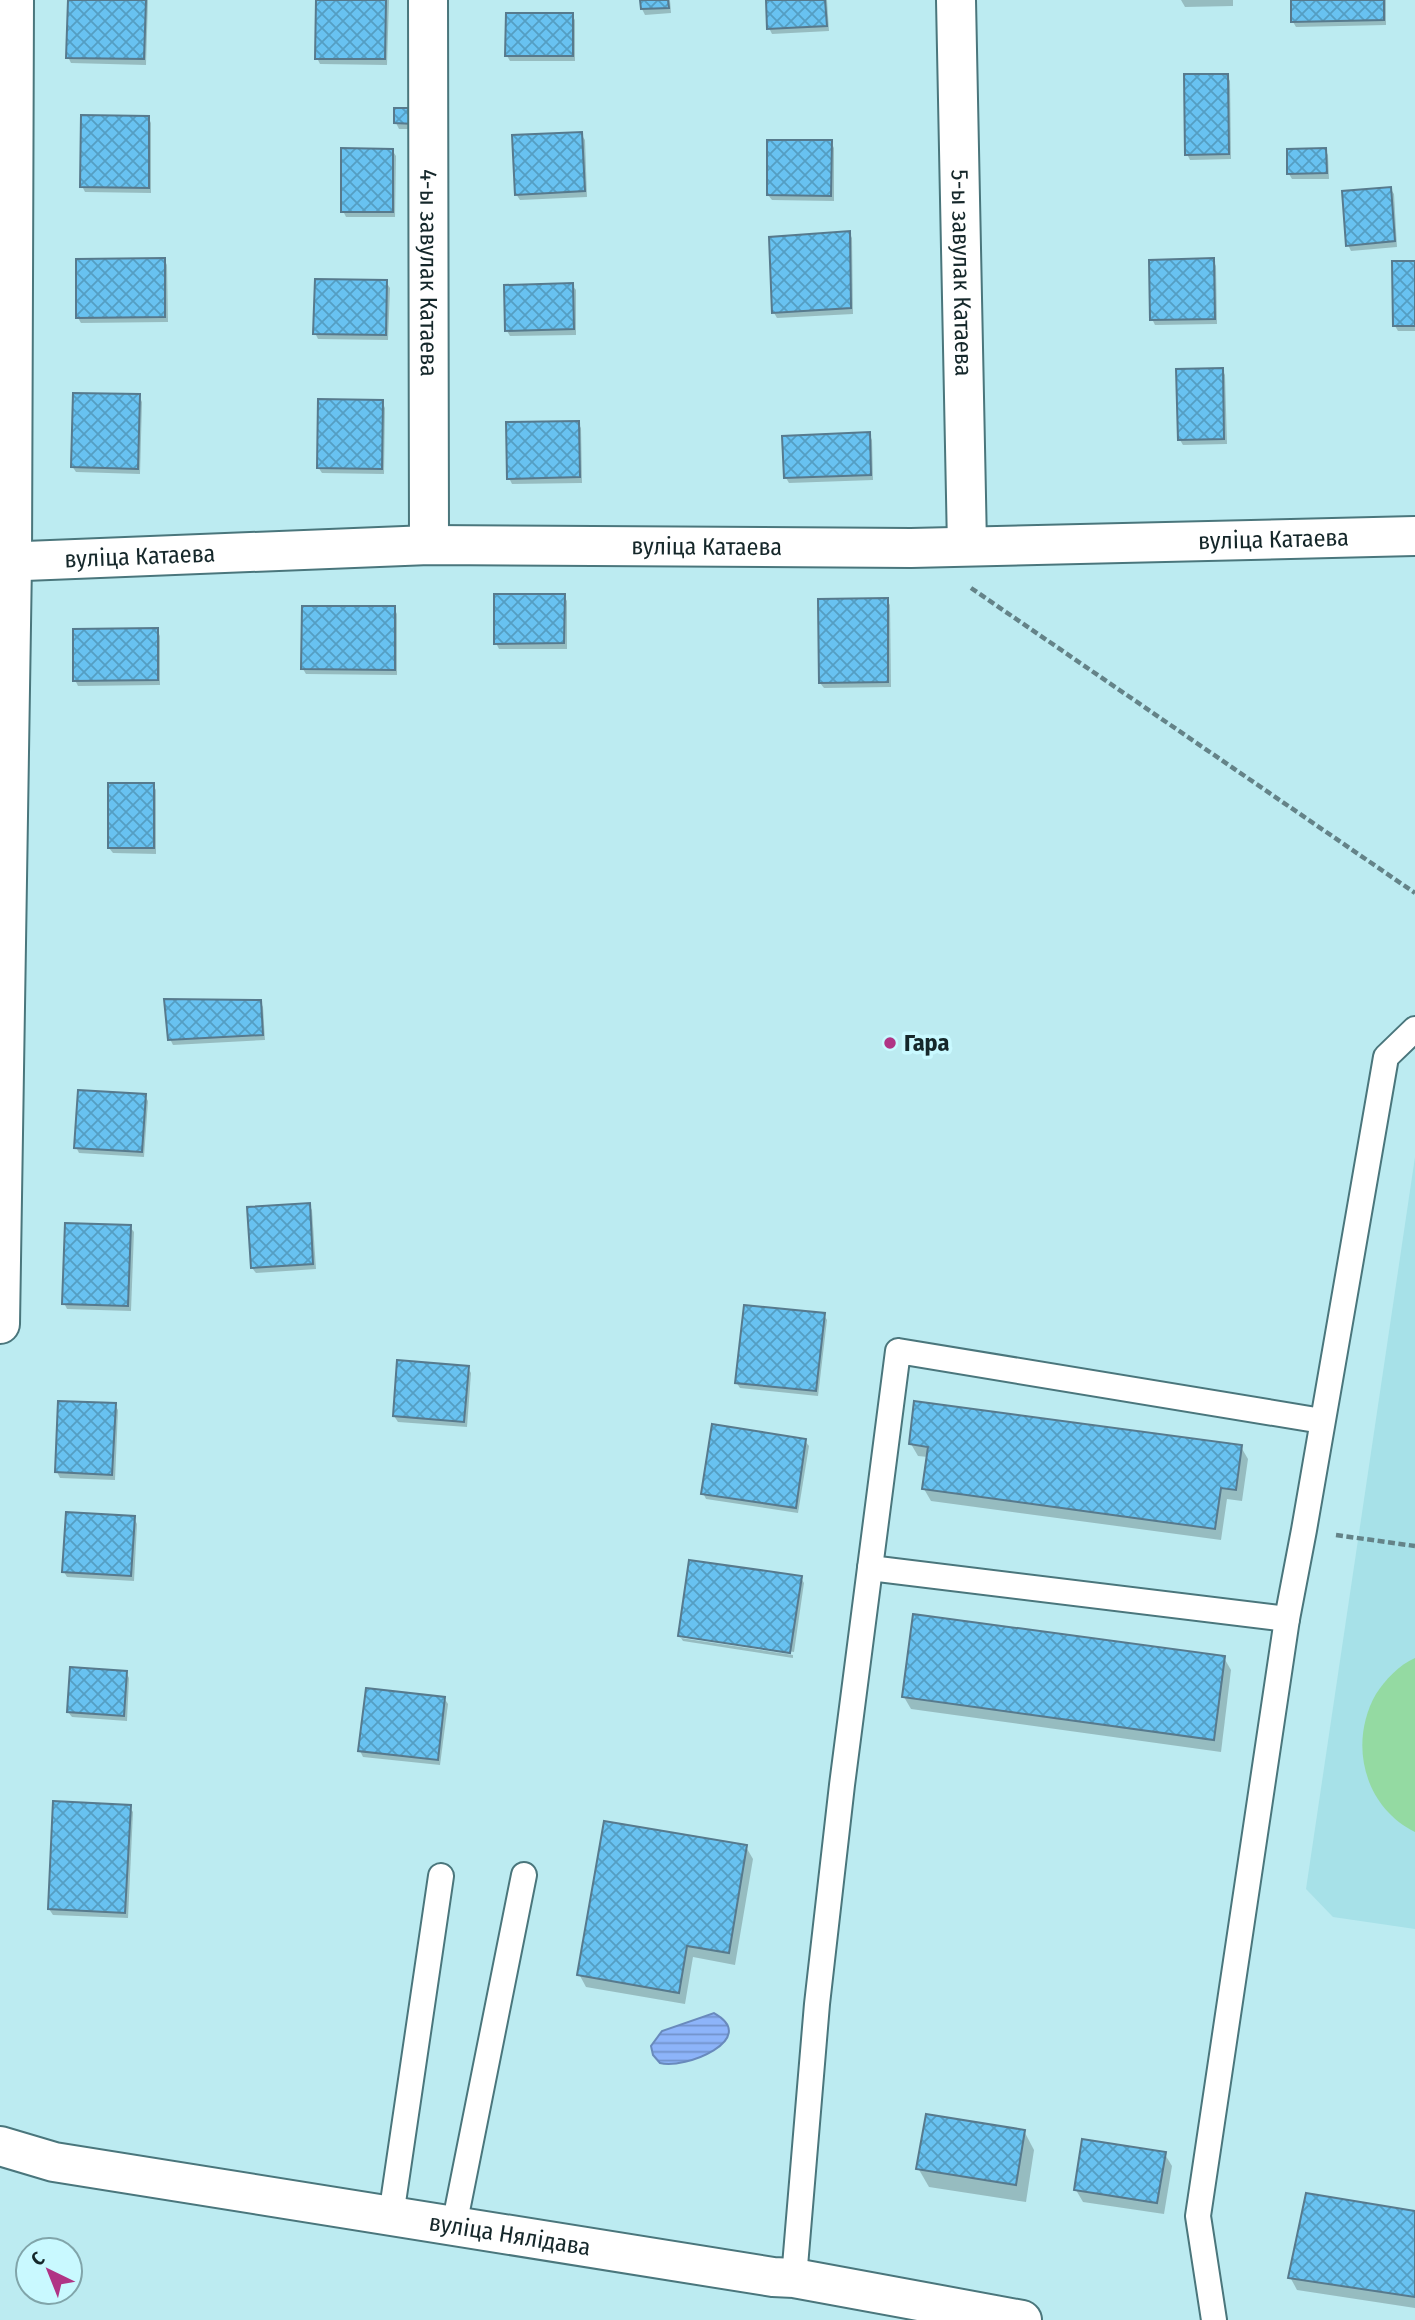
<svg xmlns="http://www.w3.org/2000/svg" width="1415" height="2320" font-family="'Fira Sans Condensed',sans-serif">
<defs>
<pattern id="water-rules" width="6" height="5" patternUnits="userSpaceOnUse" patternTransform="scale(1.75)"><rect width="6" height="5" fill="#8db4fa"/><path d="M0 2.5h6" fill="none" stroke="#7292cb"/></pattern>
<pattern id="building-cross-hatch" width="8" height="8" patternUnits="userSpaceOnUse" patternTransform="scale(1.75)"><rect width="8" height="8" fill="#68c2f1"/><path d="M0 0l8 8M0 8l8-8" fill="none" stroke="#549ec3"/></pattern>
</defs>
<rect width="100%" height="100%" fill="#bcebf1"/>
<polygon fill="#a7e1e8" points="1415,1157 1415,1929 1333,1917 1306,1889"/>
<path fill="#94daa2" d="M 1415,1658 L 1415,1832 C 1364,1807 1348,1743 1376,1694 C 1385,1680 1399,1665 1415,1658 Z"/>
<path fill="url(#water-rules)" stroke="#698abc" stroke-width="2" d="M 714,2013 C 761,2039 684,2070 660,2063 L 653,2055 L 651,2046 L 662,2031 Z"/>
<g fill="#0003">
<polygon points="70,0 148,0 146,65 71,63 68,57"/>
<polygon points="318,0 389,0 387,65 320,64 317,58"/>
<polygon points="642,0 670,0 671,13 645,15 642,9"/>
<polygon points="768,0 827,0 829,31 772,34 769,28"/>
<polygon points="1181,0 1233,0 1233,6 1185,7"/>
<polygon points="1293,0 1386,0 1386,25 1296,27 1293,22"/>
<polygon points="572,15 575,20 575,61 510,61 507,56"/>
<polygon points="1227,76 1230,81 1231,159 1190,160 1187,154"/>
<polygon points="396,110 417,129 399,129 396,123"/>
<polygon points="148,117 151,123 151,193 85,192 82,186"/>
<polygon points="581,134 585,140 587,197 520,200 516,194"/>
<polygon points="831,142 834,148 834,201 772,200 768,195"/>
<polygon points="1325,149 1328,155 1329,179 1292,179 1289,174"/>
<polygon points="392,150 396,156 395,217 346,217 343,211"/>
<polygon points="1390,188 1394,194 1397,247 1351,251 1348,245"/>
<polygon points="849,232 852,238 853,314 777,318 774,313"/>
<polygon points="164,259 167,265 168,322 81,323 78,318"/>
<polygon points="1213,260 1216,266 1217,324 1155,325 1152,319"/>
<polygon points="1415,263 1415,331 1398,331 1395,326"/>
<polygon points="386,282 390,288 388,340 318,339 315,333"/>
<polygon points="572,285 576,290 576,335 510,336 507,331"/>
<polygon points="1222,369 1225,375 1227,444 1183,445 1180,440"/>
<polygon points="139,396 142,402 140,474 76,472 72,466"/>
<polygon points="382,402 385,408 384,474 322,473 318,467"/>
<polygon points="578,423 581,428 582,483 512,484 509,478"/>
<polygon points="869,434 872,440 873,480 789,483 786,478"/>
<polygon points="564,596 567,601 567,649 499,649 496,643"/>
<polygon points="887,600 890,605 891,687 824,688 820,683"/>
<polygon points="394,608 397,614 397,675 306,674 303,669"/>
<polygon points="157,630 160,636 160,685 78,686 75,680"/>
<polygon points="153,785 156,790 156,854 113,853 109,848"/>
<polygon points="260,1001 263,1007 265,1040 173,1045 170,1039"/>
<polygon points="145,1096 148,1101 144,1157 79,1153 76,1147"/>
<polygon points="309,1205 312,1210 316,1269 256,1273 252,1268"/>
<polygon points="130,1227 134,1232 131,1311 67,1309 64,1303"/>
<polygon points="824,1315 827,1320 818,1396 740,1388 736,1382"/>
<polygon points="468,1368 471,1373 467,1427 398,1422 394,1416"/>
<polygon points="115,1405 118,1410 115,1480 60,1478 57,1472"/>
<polygon points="805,1441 809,1446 798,1513 706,1499 703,1493"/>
<polygon points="911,1444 1241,1447 1248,1459 1242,1501 1227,1499 1221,1540 931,1501 924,1489 928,1457 918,1456"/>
<polygon points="134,1518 137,1524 134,1581 67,1577 64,1572"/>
<polygon points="691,1562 801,1578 804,1583 794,1652 681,1635 681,1638 680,1636"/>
<polygon points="681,1638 793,1655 793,1658 683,1641"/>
<polygon points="1224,1658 1231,1670 1221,1752 911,1709 904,1697"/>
<polygon points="126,1672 129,1678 127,1721 72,1717 68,1712"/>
<polygon points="444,1698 448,1704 440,1765 363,1757 360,1751"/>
<polygon points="129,1807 133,1812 128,1918 53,1915 49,1909"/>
<polygon points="746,1847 753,1859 735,1965 693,1957 685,2004 586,1987 579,1974"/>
<polygon points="1024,2131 1034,2150 1026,2202 929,2187 918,2168"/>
<polygon points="1164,2153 1172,2166 1164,2214 1083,2202 1076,2190"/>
<polygon points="1415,2213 1415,2308 1297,2290 1290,2277"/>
</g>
<g fill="url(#building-cross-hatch)" stroke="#577a8d" stroke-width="2">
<polygon points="68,0 146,0 144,59 66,58"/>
<polygon points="316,0 386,0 385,59 315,59"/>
<polygon points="640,0 668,0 669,8 641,9"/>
<polygon points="766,0 825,0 827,26 767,29"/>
<polygon points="1291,0 1384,0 1384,20 1291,22"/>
<polygon points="506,13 573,13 573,56 505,56"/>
<polygon points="1184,74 1228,74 1229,154 1185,155"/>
<polygon points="394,108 415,108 415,124 394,123"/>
<polygon points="81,115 149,116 149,188 80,187"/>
<polygon points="582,132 585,191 515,195 512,135"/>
<polygon points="767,140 832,140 831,196 767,195"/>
<polygon points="341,148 393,149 393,212 341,212"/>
<polygon points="1326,148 1327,173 1287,174 1287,149"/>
<polygon points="1391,187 1395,241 1346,246 1342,191"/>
<polygon points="850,231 851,308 772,313 769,237"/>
<polygon points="165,258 165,317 76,318 76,259"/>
<polygon points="1214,258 1215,319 1150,320 1149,260"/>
<polygon points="1392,261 1415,261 1415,326 1393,326"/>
<polygon points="315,279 387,280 386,335 313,334"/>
<polygon points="573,283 574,329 505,331 504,285"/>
<polygon points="1223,368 1224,439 1178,440 1176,369"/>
<polygon points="73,393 140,394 138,469 71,467"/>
<polygon points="318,399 383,400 382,469 317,468"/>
<polygon points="579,421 580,477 507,479 506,422"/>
<polygon points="870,432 871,475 784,478 782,436"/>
<polygon points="494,594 565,594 564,643 494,644"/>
<polygon points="888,598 888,682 819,683 818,599"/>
<polygon points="302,606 395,606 395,670 301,669"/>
<polygon points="158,628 158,680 73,681 73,629"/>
<rect x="108" y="783" width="46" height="65"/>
<polygon points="164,999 261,1000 263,1035 168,1040"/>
<polygon points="78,1090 146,1094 142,1152 74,1148"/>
<polygon points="310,1203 313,1264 251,1268 247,1207"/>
<polygon points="65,1223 131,1225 128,1306 62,1304"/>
<polygon points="744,1305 825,1313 816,1391 735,1383"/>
<polygon points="397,1360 469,1366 464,1422 393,1416"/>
<polygon points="58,1401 116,1403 112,1475 55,1472"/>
<polygon points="914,1401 1242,1445 1236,1490 1221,1488 1215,1529 922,1489 928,1447 909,1444"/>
<polygon points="712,1424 806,1439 796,1508 701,1494"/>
<polygon points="66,1512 135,1516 131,1576 62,1572"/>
<polygon points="689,1560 802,1576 790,1653 678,1636"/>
<polygon points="913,1614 1225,1656 1214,1740 902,1697"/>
<polygon points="70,1667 127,1671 124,1716 67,1712"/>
<polygon points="366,1688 445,1697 438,1760 358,1751"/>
<polygon points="53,1801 131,1805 125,1913 48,1909"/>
<polygon points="604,1821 747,1845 729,1953 687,1946 679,1993 577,1975"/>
<polygon points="926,2114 1025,2130 1016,2185 916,2169"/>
<polygon points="1082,2139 1166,2152 1157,2203 1074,2190"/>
<polygon points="1306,2193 1415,2211 1415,2297 1288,2278"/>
</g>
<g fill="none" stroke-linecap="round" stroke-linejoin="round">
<defs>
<g id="service">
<polyline points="870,1568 1287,1619"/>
<polyline points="391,2216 441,1876"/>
<polyline points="454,2226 524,1875"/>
<polyline points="794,2278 817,2004 842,1785 898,1351 1322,1421"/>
<polyline points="1214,2320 1198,2216 1287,1619 1304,1530 1386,1057 1415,1029"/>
</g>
<g id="minor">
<path id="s1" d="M 428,0 L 429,545"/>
<path id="s2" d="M 956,0 L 967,546"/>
<path id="s3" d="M 0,562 L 429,545 L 911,548 L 1415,536"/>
<polyline points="0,1324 12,562 14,0"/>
</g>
<g id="tertiary">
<path id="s4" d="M 0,2146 L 54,2162 L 773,2277 L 794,2278 L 1022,2320"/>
</g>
</defs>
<use href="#service" stroke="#4a767c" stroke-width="28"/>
<use href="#minor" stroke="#4a767c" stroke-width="42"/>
<use href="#tertiary" stroke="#4a767c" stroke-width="42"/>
<g stroke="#648388" stroke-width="4.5" stroke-dasharray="7 3.5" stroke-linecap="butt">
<polyline points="971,588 1415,893"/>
<polyline points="1336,1535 1415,1546"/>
</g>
<use href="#service" stroke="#fff" stroke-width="24"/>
<use href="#minor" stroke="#fff" stroke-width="38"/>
<use href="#tertiary" stroke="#fff" stroke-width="38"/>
</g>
<circle fill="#b03485" stroke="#c9f9ff" stroke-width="2.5" cx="890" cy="1043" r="7"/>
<g text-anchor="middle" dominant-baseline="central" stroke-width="7" stroke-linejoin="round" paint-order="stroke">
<g font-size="24" fill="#15272a" stroke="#c9f9ff">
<text stroke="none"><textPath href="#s1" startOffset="273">4-ы завулак Катаева</textPath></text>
<text stroke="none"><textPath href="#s2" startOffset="273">5-ы завулак Катаева</textPath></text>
<text stroke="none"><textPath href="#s3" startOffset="1274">вуліца Катаева</textPath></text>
<text stroke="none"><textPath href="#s3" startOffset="707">вуліца Катаева</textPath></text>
<text stroke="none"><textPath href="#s3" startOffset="140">вуліца Катаева</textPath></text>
<text stroke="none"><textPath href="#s4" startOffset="518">вуліца Нялідава</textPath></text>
</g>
<g font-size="24" font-weight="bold" fill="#15272a" stroke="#c9f9ff" text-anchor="start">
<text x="904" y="1043">Гара</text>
</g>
</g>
<g transform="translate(49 2271) rotate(317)"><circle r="33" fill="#c9f9ff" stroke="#81a5aa" stroke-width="2"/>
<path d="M0-5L12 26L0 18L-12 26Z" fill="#b03485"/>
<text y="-10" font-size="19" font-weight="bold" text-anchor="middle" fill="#15272a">С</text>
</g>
</svg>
